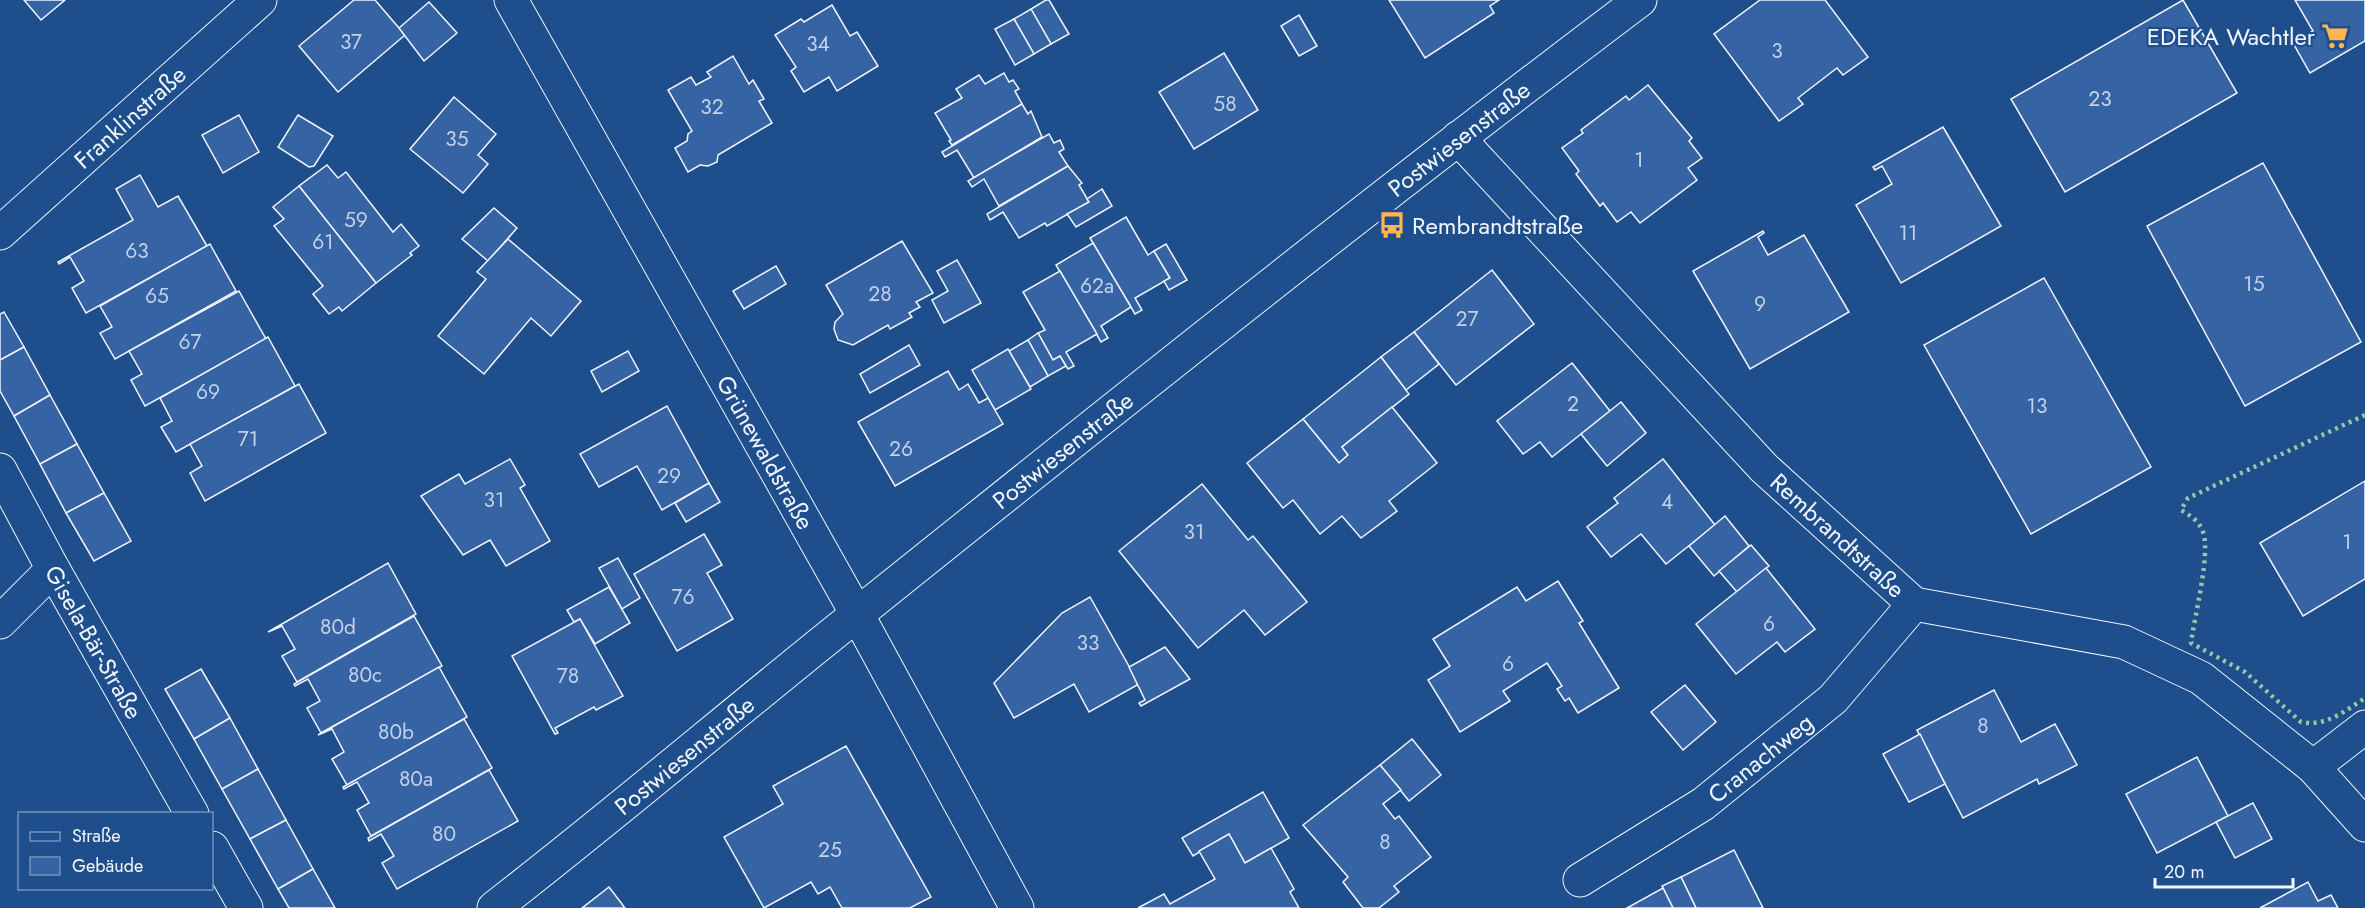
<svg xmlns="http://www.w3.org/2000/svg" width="2365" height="908" font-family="Jost,sans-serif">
<rect width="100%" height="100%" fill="#1f4e8c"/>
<g fill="#3563a3" stroke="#f2f6ff" stroke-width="1.5">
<polygon points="24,0 65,0 41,20"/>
<polygon points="354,0 375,0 405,35 338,92 299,46"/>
<polygon points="1046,0 1049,0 1069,34 1051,44 1031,9"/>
<polygon points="1389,0 1499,0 1490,6 1494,13 1425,58"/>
<polygon points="1760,0 1825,0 1868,57 1843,75 1837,68 1798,98 1803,104 1779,121 1714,34"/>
<polygon points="2183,0 2237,93 2065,192 2011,99"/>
<polygon points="2295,0 2365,0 2365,41 2310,73 2293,43 2313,31"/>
<polygon points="429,2 457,33 424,61 399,28"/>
<polygon points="832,5 850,36 857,32 878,66 837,91 829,77 804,92 791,71 796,67 775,35 801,19 804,22"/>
<polygon points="1031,9 1051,44 1034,54 1014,19"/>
<polygon points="1299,15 1317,46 1299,56 1281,26"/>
<polygon points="1014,19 1034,54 1015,65 995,29"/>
<polygon points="1224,53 1258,110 1194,149 1159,92"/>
<polygon points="733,56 749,84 753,80 764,99 759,101 772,123 718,155 717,162 708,166 700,165 688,172 675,148 687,141 688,134 692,131 668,90 691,77 696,85 711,77 707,72"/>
<polygon points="1004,73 1009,82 1013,80 1019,89 1015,91 1022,104 952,145 949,141 951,140 935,113 962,98 956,89 979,75 985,84"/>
<polygon points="1648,85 1692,138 1689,141 1702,158 1688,168 1697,180 1640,223 1631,212 1617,222 1603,203 1600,206 1576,174 1579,171 1562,148 1583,133 1581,130 1626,96 1629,100"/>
<polygon points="454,97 496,134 478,155 488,164 463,193 410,149"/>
<polygon points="1022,104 1028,114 1031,111 1042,137 974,178 957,150 945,157 942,152"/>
<polygon points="239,115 259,152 223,173 202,135"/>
<polygon points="298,115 333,136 314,166 309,167 278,147"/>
<polygon points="1943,127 2001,226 1901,283 1856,205 1892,184 1882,166 1875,170 1873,167"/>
<polygon points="1049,134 1054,143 1060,140 1064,149 1059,152 1068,166 999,206 984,179 972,187 968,181"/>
<polygon points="2263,163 2361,342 2245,406 2147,226"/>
<polygon points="327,165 338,178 346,172 393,232 401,224 419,246 410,253 412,255 376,283 299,186"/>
<polygon points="1068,166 1082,183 1079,185 1089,202 1047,226 1045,223 1019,238 1003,212 990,220 987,214"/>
<polygon points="140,175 158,207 178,196 207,246 86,313 72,288 84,281 70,257 59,264 58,262 133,220 116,189"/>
<polygon points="299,186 376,283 342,311 339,307 329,314 313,294 323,286 274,226 284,219 273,207"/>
<polygon points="1102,189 1112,206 1076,227 1067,214 1089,202 1087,199"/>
<polygon points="494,208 517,228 488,261 462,239"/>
<polygon points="1126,217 1148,255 1154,251 1170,278 1135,298 1142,310 1135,314 1090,238"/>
<polygon points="1763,231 1764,233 1758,237 1768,255 1804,235 1849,312 1750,369 1693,271"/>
<polygon points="508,239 581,301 551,336 531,318 484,374 438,336 486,279 477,272"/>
<polygon points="902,241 933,293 916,302 920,307 909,313 912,317 890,329 888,325 853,345 838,340 834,329 835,322 843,314 826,285"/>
<polygon points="1093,243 1131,307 1101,326 1108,338 1101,342 1056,265"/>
<polygon points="210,244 236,291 115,359 100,333 112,327 100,306"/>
<polygon points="1166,244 1187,280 1169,290 1164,281 1170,278 1154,251"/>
<polygon points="957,260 981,303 944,323 932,300 948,291 937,271"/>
<polygon points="776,266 786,284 744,309 733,291"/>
<polygon points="1492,270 1534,324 1456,385 1414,332"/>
<polygon points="1060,271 1097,334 1066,352 1074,366 1068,369 1060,356 1053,360 1038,333 1045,330 1023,292"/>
<polygon points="2044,278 2151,467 2031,534 1924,345"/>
<polygon points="239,291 266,339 145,406 131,380 142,374 129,351"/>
<polygon points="4,312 24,347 0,360 0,314"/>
<polygon points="1414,332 1439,364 1406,390 1381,357"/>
<polygon points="1038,333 1053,360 1060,356 1066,366 1048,376 1028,340"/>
<polygon points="268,337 295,386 176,452 161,427 172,421 160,398"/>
<polygon points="1028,340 1048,376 1030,387 1009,351"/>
<polygon points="909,345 920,365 870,393 860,374"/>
<polygon points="24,347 50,395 14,416 0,391 0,360"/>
<polygon points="1008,349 1031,389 995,410 972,370"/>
<polygon points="628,351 639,371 602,392 591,371"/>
<polygon points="1381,357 1409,394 1342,447 1348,455 1339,463 1303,419"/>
<polygon points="1572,363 1610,411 1552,457 1540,442 1523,454 1497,421"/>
<polygon points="948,371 959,390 968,384 979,403 988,398 1003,424 895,486 858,422"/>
<polygon points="299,384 326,433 205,501 190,473 202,466 190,444"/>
<polygon points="50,395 77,444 40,464 14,416"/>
<polygon points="1621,402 1646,433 1607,466 1581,434"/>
<polygon points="667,406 709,483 662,510 637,466 599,487 580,454"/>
<polygon points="1392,407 1437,463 1389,501 1397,511 1361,538 1342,516 1320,534 1293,500 1283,508 1247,463 1303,419 1339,463 1348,455 1342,447"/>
<polygon points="77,444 104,493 66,513 40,464"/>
<polygon points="510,459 525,485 520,488 550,541 506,566 490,540 463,555 421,496 459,474 465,484"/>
<polygon points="1663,459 1715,525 1666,564 1641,534 1611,557 1587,527 1618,503 1614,498"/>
<polygon points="2365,481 2365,579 2303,616 2260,543"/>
<polygon points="709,483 720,502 686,522 675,503"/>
<polygon points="1202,484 1248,540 1253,536 1307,602 1265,635 1244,610 1198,648 1119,551"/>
<polygon points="104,493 131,541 94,561 66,513"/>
<polygon points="1725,516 1749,546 1714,576 1689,546"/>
<polygon points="704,534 722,565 707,573 733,619 677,651 634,574"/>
<polygon points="1751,545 1769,566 1737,592 1719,571"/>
<polygon points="618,558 640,598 622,609 599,568"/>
<polygon points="388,563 416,614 297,682 282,656 295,649 282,626 268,632"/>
<polygon points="1766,568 1815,629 1785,652 1777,642 1736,674 1696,624"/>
<polygon points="1558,581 1583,621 1579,623 1619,688 1578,713 1569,698 1565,701 1557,689 1562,686 1547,663 1503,691 1510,701 1460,732 1428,680 1450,666 1433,639 1517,587 1526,601"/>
<polygon points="609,587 630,623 595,644 580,619 574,622 567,610"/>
<polygon points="1090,597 1139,684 1089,712 1074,684 1014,718 994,683 1062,613"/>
<polygon points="414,616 442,666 321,733 307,708 320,701 308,679 295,686 294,684"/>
<polygon points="580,619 623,696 596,710 594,707 555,728 558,733 555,734 512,656"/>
<polygon points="1165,647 1190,679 1141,706 1139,703 1145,700 1129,667"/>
<polygon points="439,667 467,717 347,785 332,759 344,752 332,729 318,735"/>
<polygon points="201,669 230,718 194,739 165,689"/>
<polygon points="1685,685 1716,722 1683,750 1651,712"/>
<polygon points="1994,690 2021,742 2055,724 2077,765 2039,784 2037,779 1963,818 1917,730"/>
<polygon points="230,718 258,769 222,789 194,739"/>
<polygon points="464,719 492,768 371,836 357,810 369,803 357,782 344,789 343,787"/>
<polygon points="1920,734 1945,784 1909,802 1883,754"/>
<polygon points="1412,739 1441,775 1409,801 1380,765"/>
<polygon points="846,746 931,897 910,908 842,908 830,887 818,894 811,882 764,908 724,837 783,804 773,786"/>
<polygon points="2197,757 2228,816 2157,853 2126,794"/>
<polygon points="1380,765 1401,790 1383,804 1395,819 1399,816 1431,857 1394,886 1399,892 1379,908 1363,908 1343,882 1348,877 1303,825"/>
<polygon points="258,769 286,820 250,839 222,789"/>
<polygon points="489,770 518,821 397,889 382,863 394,856 381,834 369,841 368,838"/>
<polygon points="1263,792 1289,838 1245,863 1229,834 1193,856 1182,838"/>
<polygon points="2253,803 2272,839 2235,858 2216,822"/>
<polygon points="286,820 313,869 278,889 250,839"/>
<polygon points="1229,834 1245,863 1271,848 1294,889 1290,892 1299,908 1138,908 1164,894 1170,904 1215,879 1199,851"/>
<polygon points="1734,850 1763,908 1696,908 1681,877"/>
<polygon points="313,869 335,908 289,908 278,889"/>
<polygon points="1681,877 1696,908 1673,908 1662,886"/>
<polygon points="2308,882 2318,901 2331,895 2338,908 2260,908"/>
<polygon points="609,887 625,908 582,908"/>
<polygon points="1663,888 1673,908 1627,908"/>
</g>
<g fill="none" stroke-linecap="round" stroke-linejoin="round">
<defs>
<g id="minor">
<path id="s1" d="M 511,0 L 857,614 L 1017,908"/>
<path id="s2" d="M 1458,138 L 1764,468 L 1914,604 L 2124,642 L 2201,678 L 2313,767 L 2365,825"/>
<path id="s3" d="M 0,233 L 260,0"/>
<path id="s4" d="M 0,470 L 53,569 L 192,814"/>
<polyline points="0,622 53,569"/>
<polyline points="2313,767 2365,727"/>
<polyline points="212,848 246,908"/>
<path id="s5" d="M 1580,880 L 1703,804 L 1833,699 L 1914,604"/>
<path id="s6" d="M 494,908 C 618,812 737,710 860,612 C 1118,405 1376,199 1640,0"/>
</g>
</defs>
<use href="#minor" stroke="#f2f6ff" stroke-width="35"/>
<use href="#minor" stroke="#1f4e8c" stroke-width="33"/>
<path stroke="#97c8a6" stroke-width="4.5" stroke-dasharray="3 4.5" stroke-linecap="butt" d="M 2365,415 L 2188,498 L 2181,510 C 2191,516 2199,521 2203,532 C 2211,553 2194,619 2191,643 L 2245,672 L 2301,722 C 2326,727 2345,711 2365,698"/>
</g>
<defs>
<symbol id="supermarket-bare" viewBox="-9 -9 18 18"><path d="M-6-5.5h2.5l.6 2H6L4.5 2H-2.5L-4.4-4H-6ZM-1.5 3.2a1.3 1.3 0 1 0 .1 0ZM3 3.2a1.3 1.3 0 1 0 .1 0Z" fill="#ffb74d" stroke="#1f4e8c" stroke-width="2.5" paint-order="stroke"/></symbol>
<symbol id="bus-bare" viewBox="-9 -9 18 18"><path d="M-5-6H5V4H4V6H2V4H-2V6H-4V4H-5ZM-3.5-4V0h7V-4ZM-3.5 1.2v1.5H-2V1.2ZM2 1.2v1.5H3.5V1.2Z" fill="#ffb74d" stroke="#1f4e8c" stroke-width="2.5" paint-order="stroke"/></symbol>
</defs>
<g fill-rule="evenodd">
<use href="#supermarket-bare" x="2316" y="17" width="38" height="38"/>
<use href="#bus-bare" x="1373" y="206" width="38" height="38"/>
</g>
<g text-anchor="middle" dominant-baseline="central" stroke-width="4.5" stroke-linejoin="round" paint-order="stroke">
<g font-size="21" fill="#c3d1e8">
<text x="351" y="42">37</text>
<text x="818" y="44">34</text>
<text x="1777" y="51">3</text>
<text x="2100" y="99">23</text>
<text x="1225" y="104">58</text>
<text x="712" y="107">32</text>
<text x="457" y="139">35</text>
<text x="1639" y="160">1</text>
<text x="356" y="220">59</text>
<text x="1908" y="233">11</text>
<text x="323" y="242">61</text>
<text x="137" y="251">63</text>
<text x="2254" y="284">15</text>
<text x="1097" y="286">62a</text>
<text x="880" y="294">28</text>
<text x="157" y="296">65</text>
<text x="1760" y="304">9</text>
<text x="1467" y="319">27</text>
<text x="190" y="342">67</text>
<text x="208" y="392">69</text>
<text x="1573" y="404">2</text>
<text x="2037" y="406">13</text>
<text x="248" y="439">71</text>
<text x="901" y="449">26</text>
<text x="669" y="476">29</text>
<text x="494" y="500">31</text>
<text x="1667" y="502">4</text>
<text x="1194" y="532">31</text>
<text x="2347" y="542">1</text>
<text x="683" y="597">76</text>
<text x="1769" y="624">6</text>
<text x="338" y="627">80d</text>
<text x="1088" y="643">33</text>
<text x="1508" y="664">6</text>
<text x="365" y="675">80c</text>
<text x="568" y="676">78</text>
<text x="1983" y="726">8</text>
<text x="396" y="732">80b</text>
<text x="416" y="779">80a</text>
<text x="444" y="834">80</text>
<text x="1385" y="842">8</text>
<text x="830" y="850">25</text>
</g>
<g font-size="24" fill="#f2f6ff" stroke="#1f4e8c" text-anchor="end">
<text x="2315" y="36">EDEKA Wachtler</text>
<text x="1412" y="225" text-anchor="start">Rembrandtstraße</text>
</g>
<g font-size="24" fill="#f2f6ff" stroke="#1f4e8c">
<text stroke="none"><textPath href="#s3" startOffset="174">Franklinstraße</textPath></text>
<text stroke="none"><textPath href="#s6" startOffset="1234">Postwiesenstraße</textPath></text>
<text stroke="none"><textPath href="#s6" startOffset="730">Postwiesenstraße</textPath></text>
<text stroke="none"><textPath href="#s1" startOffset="519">Grünewaldstraße</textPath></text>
<text stroke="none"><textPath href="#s2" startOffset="550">Rembrandtstraße</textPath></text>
<text stroke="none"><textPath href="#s4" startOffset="196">Gisela-Bär-Straße</textPath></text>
<text stroke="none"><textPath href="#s6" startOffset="244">Postwiesenstraße</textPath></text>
<text stroke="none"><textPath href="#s5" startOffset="218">Cranachweg</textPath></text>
</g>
</g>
<rect x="18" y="812" width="195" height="78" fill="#1f4e8c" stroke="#7391ba" stroke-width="1.5"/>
<rect x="30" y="832" width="30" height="9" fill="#1f4e8c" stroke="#7391ba" stroke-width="1.5"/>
<text x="72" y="842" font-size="18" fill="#f2f6ff">Straße</text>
<rect x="30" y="857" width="30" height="18" fill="#3563a3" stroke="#7391ba" stroke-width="1.5"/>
<text x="72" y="872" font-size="18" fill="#f2f6ff">Gebäude</text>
<path d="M2155 878v9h138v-9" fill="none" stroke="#f2f6ff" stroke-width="3"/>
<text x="2164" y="878" font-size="18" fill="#f2f6ff" stroke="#1f4e8c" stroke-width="4.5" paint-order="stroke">20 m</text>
</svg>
